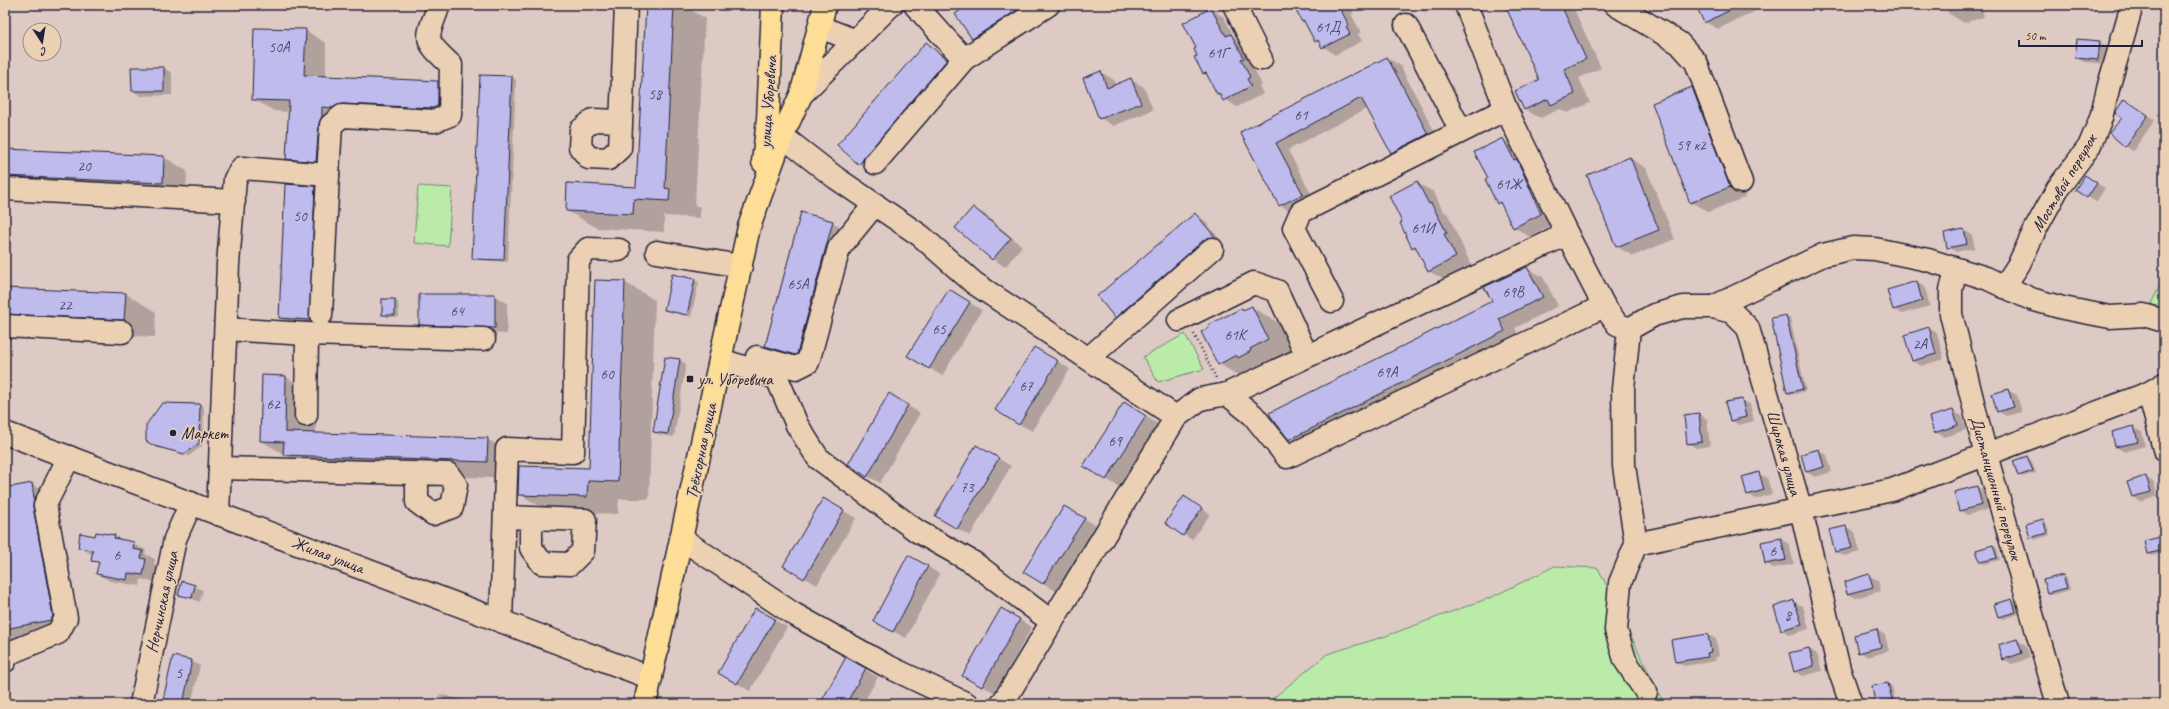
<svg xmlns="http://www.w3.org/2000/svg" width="2169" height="709" font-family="Caveat,sans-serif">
<rect width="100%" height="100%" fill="#decac4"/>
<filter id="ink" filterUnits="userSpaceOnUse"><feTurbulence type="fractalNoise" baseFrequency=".025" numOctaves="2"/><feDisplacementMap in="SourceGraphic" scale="8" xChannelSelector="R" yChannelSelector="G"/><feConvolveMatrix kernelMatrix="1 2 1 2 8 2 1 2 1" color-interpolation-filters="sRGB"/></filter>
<g filter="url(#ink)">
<g fill="#bbeba9" stroke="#6e8672">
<polygon points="418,186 452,188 448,246 414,243"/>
<polygon points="2164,277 2164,310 2151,304"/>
<polygon points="1185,334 1204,369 1158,382 1143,357"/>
<polygon points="1555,566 1598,568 1664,704 1266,704 1327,654 1383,637 1492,597"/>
</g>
<g fill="#0003">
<polygon points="647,5 682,5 705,18 695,205 700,207 700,218 664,216 664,232 597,228 567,211 637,188"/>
<polygon points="970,5 1069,5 996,52 972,38"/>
<polygon points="1295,5 1350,5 1354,13 1351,14 1361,32 1358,34 1362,41 1335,55 1316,41"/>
<polygon points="1412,5 1436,5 1424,12"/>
<polygon points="1506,5 1572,5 1601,68 1579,78 1590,103 1567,113 1560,109 1540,118 1524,109 1540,80"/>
<polygon points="1697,5 1769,5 1718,29 1705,22"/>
<polygon points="1946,5 1981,5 1984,17 1964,23 1948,13"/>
<polygon points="1211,9 1224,17 1234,37 1243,42 1256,65 1253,67 1262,85 1259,86 1263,94 1237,107 1217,94 1208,76 1204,73 1198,56 1198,48"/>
<polygon points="305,30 326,43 326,77 438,82 459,94 459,118 354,119 342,129 339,137 337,173 308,171 287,158 289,112 274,111 253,99"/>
<polygon points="2099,42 2108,47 2106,64 2084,62 2076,57"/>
<polygon points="926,44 938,51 958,68 872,171 860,164 838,145"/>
<polygon points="1387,58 1400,65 1440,142 1404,160 1391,152 1368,108 1288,150 1315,201 1292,213 1280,205 1241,132"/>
<polygon points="164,68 172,73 172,95 141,96 133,91"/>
<polygon points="1101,72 1114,80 1116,85 1131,80 1144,87 1153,110 1113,126 1100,118"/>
<polygon points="481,76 512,77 516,80 508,262 477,260 473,258"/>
<polygon points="1692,88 1709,98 1746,197 1708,212 1691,202"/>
<polygon points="2132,105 2155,120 2133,151 2125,146 2123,118"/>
<polygon points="1502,139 1519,148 1557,223 1530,237 1514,227 1503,206 1498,203 1489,178"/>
<polygon points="5,150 164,157 187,171 186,196 5,188"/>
<polygon points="1630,158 1646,168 1675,239 1633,256 1617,247"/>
<polygon points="2093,181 2105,188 2096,202 2076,190"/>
<polygon points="1417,183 1434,192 1443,211 1448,214 1472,267 1445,280 1428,271 1418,250 1413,247 1404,222"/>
<polygon points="315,187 338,201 333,333 304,331 280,318"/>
<polygon points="973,208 986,215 1022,246 1005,267 993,259 956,228"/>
<polygon points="1195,214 1203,219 1222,242 1212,244 1124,322 1116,317 1099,296"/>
<polygon points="832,222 849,231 813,362 783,355 766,346"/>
<polygon points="1964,230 1972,235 1975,248 1956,252 1948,247"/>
<polygon points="1527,268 1543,277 1558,306 1515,328 1521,340 1306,448 1290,439 1493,301"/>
<polygon points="673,275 699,282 691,317 665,310"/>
<polygon points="624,282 655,300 649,499 619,499 618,514 550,512 519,494 519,479 315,472 261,441 263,376 286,377 317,395 316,434 487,439 518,457 518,467 590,469"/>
<polygon points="1916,282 1925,287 1930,306 1902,314 1893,309"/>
<polygon points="5,289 126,294 156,312 155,337 37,331 5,332"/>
<polygon points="949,290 982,310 942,376 929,368"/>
<polygon points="494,295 507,303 507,334 433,331 420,324"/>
<polygon points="395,300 398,302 399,317 387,317 383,314"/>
<polygon points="1252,307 1282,325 1299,357 1249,382 1219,364 1242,309 1245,311"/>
<polygon points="1786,316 1790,318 1806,391 1791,395 1788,393"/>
<polygon points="1928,328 1937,333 1944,359 1921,366 1913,361"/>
<polygon points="1047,355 1070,369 1032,431 1019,424"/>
<polygon points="665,358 680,360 686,364 674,437 660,435 654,431"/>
<polygon points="2008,390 2017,395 2022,412 2006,416 1998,411"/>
<polygon points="889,395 920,413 880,483 867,476"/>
<polygon points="1741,400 1750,404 1754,421 1739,425 1730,420"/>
<polygon points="163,404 200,405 204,407 203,445 189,456 159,447 147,441"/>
<polygon points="1137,411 1158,424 1119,487 1106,479"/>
<polygon points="1953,411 1962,416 1966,430 1944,437 1935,432"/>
<polygon points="1699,414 1707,419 1710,446 1696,448 1688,443"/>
<polygon points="2134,428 2142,432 2145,446 2125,452 2116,447 2113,433"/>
<polygon points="977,446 1011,466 970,536 936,516"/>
<polygon points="1819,450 1827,455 1832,472 1815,477 1807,472"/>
<polygon points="2027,457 2031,460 2036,473 2023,477 2019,475"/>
<polygon points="1758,473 1767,478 1772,494 1756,499 1748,494"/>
<polygon points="2146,478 2154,482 2158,496 2141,502 2133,497"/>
<polygon points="32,484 48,494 67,629 11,640 5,636 5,489"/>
<polygon points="1977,487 1985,491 1990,509 1968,515 1960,511"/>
<polygon points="823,499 856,518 817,585 784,566"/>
<polygon points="1192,502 1210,514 1192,540 1166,523"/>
<polygon points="1077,514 1097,526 1056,591 1024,572"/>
<polygon points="2043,520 2046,522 2050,535 2035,540 2031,537"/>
<polygon points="1846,527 1855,532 1860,552 1844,556 1836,552 1830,531"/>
<polygon points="97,533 115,536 146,550 145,554 155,559 154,565 158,567 156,582 141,579 140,586 110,581 97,574 99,564 92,560 93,555 79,547 96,537"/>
<polygon points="2164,538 2164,553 2152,556 2148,554"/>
<polygon points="1781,539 1789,544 1794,564 1774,568 1766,564"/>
<polygon points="1993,546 1997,548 2000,560 1984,564 1980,562"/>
<polygon points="909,556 940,574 906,638 886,628"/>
<polygon points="1869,576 1878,580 1881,591 1856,598 1848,594"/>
<polygon points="2063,576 2067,578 2070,590 2052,595 2048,593 2045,581"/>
<polygon points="183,582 203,590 200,602 180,594"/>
<polygon points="2164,588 2164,604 2160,589"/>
<polygon points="2012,600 2016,602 2019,614 2003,619 1999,617"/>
<polygon points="1794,602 1803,606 1809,629 1790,635 1782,630 1775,607"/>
<polygon points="755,609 787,627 750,691 719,673"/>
<polygon points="1001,609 1032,627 995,693 963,675"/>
<polygon points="1877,630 1885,635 1889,651 1868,657 1859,652"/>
<polygon points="1708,635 1716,639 1719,656 1715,658 1716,661 1684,666 1676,662"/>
<polygon points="2017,640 2026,645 2030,658 2012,664 2003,659"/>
<polygon points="1809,649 1817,654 1822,671 1803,676 1795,671"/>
<polygon points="174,657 192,661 200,666 191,704 159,704 160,702 164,703"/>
<polygon points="846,659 878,677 863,704 822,704"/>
<polygon points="1888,684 1892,686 1895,701 1879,704 1876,702"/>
<polygon points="440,694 462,700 468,704 437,704"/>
<polygon points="1821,698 1830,704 1801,704"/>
<polygon points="2093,699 2101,704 2078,704"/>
<polygon points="26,702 40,704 26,704"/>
</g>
<g fill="#bfbbed" stroke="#22223b">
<polygon points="646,5 674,5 665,188 670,189 669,201 634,199 633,214 566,211 567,183 636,187"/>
<polygon points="968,5 1025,5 972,39 955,14"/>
<polygon points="1293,5 1338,5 1349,25 1346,27 1350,34 1322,48 1318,40 1315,42 1304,21 1302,22"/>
<polygon points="1505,5 1561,5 1586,59 1564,69 1575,94 1551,105 1548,99 1524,110 1515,91 1539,80"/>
<polygon points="1696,5 1741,5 1704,23"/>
<polygon points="1211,8 1226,36 1231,34 1244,58 1241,59 1250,77 1247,79 1251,86 1223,101 1219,93 1217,94 1206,73 1203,74 1194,57 1197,56 1194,49 1196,48 1183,23"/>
<polygon points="254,28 306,29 304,75 438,81 438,106 433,108 343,104 332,108 322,107 322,117 319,124 316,162 286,159 289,101 252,100"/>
<polygon points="2077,39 2100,41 2098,60 2075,58"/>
<polygon points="926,42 947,60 866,155 859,165 837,145"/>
<polygon points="1387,57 1428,134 1391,153 1361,98 1276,143 1303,194 1279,206 1240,132"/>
<polygon points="131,67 164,67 164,91 132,91"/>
<polygon points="1101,71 1107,88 1131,78 1141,103 1099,119 1083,78"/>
<polygon points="480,75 512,76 504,260 472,259"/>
<polygon points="1692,87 1730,187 1690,203 1652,103"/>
<polygon points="2124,99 2148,115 2125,147 2109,133 2122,118 2115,113"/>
<polygon points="1503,138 1514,160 1517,159 1541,214 1513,228 1500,202 1497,204 1485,179 1488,178 1474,152"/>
<polygon points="5,149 164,156 163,183 5,176"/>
<polygon points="1630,157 1659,230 1616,247 1587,175"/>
<polygon points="2085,175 2097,183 2087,198 2075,190"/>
<polygon points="1417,181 1429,204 1431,203 1447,233 1444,234 1456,257 1428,272 1415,246 1412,248 1400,223 1402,222 1389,196"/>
<polygon points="285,184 315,186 310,320 279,318"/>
<polygon points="973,207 1011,238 992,260 955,228"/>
<polygon points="801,212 833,221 797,354 795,355 765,346"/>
<polygon points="1195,213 1215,237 1204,240 1115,318 1097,296"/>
<polygon points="1964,229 1967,244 1947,248 1944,233"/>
<polygon points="1527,267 1543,297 1499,319 1505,331 1289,440 1272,418 1269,413 1492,301 1484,287"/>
<polygon points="672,274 695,279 687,315 664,310"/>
<polygon points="595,280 625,281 618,482 588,481 587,497 518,495 519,466 589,468"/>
<polygon points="1917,281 1922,301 1893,310 1887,290"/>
<polygon points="5,288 126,293 124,320 5,314"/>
<polygon points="949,289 970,302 929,369 907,356"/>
<polygon points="419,294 495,294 495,328 419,325"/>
<rect x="382" y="299" width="13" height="16"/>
<polygon points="1252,306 1268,339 1250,349 1251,351 1238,358 1236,355 1218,365 1201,332 1209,328 1208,325 1242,308 1243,310"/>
<polygon points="1786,315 1803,389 1787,393 1771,318"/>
<polygon points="1929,327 1936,354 1912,361 1904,335"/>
<polygon points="1034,347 1058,361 1019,425 995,410"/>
<polygon points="665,357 680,359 668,434 653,432"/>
<polygon points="262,375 286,376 285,432 488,438 487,462 283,455 284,442 260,441"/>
<polygon points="2008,389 2014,407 1997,412 1992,394"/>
<polygon points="889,393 908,405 867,477 848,464"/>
<polygon points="1742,399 1746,417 1730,421 1725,402"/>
<polygon points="1124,402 1146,416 1106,480 1083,466"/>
<polygon points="162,403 200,404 199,443 184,454 154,446 146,441 146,425"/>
<polygon points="1953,410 1958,425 1934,433 1929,417"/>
<polygon points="1699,413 1702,442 1687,444 1684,415"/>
<polygon points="2134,426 2138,442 2115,447 2112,432"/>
<polygon points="976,445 999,458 957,529 935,516"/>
<polygon points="1819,449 1824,467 1806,472 1801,454"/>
<polygon points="2027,456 2033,471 2018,476 2013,461"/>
<polygon points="1759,472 1764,490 1747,495 1742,477"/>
<polygon points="2146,476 2151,492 2132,497 2127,482"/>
<polygon points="32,483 34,498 33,507 53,616 51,620 5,629 5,488"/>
<polygon points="1977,486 1982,505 1959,511 1954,492"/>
<polygon points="1184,496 1202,508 1183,536 1165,523"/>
<polygon points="823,498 844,510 804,579 783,566"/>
<polygon points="1064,506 1085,518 1043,584 1023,572"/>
<polygon points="2043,519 2047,533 2030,538 2026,524"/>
<polygon points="1846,526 1852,548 1835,552 1829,530"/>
<polygon points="96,532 115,535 114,538 134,542 133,549 143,551 141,558 146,559 143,575 128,573 127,580 96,574 99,562 91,561 93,550 78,548 80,533 95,536"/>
<polygon points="2164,536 2164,550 2147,554 2144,541"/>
<polygon points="1781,538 1786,560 1765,564 1761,542"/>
<polygon points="1993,545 1997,558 1980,562 1976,550"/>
<polygon points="908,555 928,566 893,632 873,621"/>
<polygon points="1869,574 1873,587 1847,594 1844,582"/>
<polygon points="2063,575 2067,588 2047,593 2043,580"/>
<polygon points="182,581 195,585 192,598 178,595"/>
<polygon points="2012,599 2016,612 1998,617 1994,604"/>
<polygon points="1794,600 1802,624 1781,630 1774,607"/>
<polygon points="755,608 775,619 737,684 718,673"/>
<polygon points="1001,608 1020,619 982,687 962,676"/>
<polygon points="1877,629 1881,647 1858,653 1854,635"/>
<polygon points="1708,634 1711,652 1707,653 1708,657 1675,662 1671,640"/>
<polygon points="2017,639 2022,653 2002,660 1998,645"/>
<polygon points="1809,648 1814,666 1794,672 1789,653"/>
<polygon points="173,656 192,660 183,704 162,704"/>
<polygon points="846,657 866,668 846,704 820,704"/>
<polygon points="1888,683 1892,700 1875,703 1872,686"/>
</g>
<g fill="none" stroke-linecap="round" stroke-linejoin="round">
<defs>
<g id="minor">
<polyline points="915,5 964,59"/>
<polyline points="1234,5 1261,59"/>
<polyline points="1466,5 1506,109 1567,234 1604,306 1617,324 1629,329"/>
<polyline points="1616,5 1679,43 1696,62 1741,182"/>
<polyline points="1406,25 1461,131"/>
<polyline points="820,27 856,41"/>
<polyline points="801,95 891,5"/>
<polyline points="621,121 593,120 581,130 580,147 589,158 608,159 620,148 626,5"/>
<polyline points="782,136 836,178 921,236 974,283 1176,417"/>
<polyline points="875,163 964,59 1048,5"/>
<path d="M 328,175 L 331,125 L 342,116 L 435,121 L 450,115 L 451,65 C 422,38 426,41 439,5"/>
<polyline points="5,189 234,201"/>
<polyline points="657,252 741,266"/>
<polyline points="1956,270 1951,290 1951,314 1986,455 2058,704"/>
<polyline points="2004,287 2019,264 2035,230 2058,188 2089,147 2101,118 2109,85 2132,5"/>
<polyline points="1332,301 1294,228 1301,212 1506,109"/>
<polyline points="1713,307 1823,255 1853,248 1875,249 1928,260 1986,278 2031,299 2063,308 2110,317 2144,315 2164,321"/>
<polyline points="1179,320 1254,283 1277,291 1307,356"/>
<polyline points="5,326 122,332"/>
<polyline points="226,329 307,334 484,339"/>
<polyline points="1629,329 1654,315 1683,307 1713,307 1732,312 1748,328 1801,510 1839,669 1851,704"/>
<polyline points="1629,329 1623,389 1624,466 1636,544 1620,583 1616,630 1625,660 1646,692"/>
<polyline points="757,357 796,368 808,362 839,248 875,204"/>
<polyline points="1089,358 1212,249"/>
<polyline points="721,360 777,378 797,425 818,458 917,531 974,563 1052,622"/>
<polyline points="2149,393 2164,449"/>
<polyline points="1227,394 1567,234"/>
<polyline points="306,415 307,334"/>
<polyline points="5,433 651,678"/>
<polyline points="220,468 448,474 456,485 452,507 433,514 417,502 417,474"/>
<polyline points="218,514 228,264 235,179 242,168 328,175 321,315"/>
<polyline points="505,517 585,520 583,551 570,564 542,563 531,548 531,518"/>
<polyline points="682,539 792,613 885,665 967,704"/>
<polyline points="1636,544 1892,490 2149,393 2164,384"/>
<polyline points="501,621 507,449 573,452 578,260 588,249 619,250"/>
<polyline points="5,661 7,654 58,633 66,618 45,505 69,457"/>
<polyline points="141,704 175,539 191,503"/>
<polyline points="1002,704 1176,417 1200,399 1227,394 1253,415 1287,457 1604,306"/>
</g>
<g id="major">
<polyline points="763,162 768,120 773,5"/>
<polyline points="645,704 749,227 782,136 801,95 825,5"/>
</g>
</defs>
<use href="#minor" stroke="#22223b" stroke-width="25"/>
<use href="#major" stroke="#22223b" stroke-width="25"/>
<polyline stroke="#22223b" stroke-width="2.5" stroke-dasharray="1 3" stroke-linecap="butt" points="1194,334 1216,378"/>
<use href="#minor" stroke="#ecd0b3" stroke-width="22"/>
<use href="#major" stroke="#fedd96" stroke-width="22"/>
</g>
</g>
<g fill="#22223b" stroke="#ecd0b3" stroke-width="1.5">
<rect x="686" y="375" width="8" height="8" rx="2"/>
<circle cx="173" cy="433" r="4"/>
</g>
<g text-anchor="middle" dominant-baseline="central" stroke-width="3.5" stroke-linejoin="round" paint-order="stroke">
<g font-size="15" fill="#494868">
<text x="1328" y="27">61Д</text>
<text x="279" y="47">50А</text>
<text x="1218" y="53">61Г</text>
<text x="655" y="94">58</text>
<text x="1301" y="115">61</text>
<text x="1691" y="145">59 к2</text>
<text x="84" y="166">20</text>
<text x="1509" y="184">61Ж</text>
<text x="300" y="216">50</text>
<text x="1423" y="228">61И</text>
<text x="798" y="284">65А</text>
<text x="1513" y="292">69В</text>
<text x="65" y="305">22</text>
<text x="457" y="311">64</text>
<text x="939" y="329">65</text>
<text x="1235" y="335">61К</text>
<text x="1920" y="344">2А</text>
<text x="1387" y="372">69А</text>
<text x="607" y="374">60</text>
<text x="1026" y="386">67</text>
<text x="273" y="404">62</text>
<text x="1115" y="441">69</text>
<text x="967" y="487">73</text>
<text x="1773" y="551">6</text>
<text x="117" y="555">6</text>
<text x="1788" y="615">8</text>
<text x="179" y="673">5</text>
</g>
<g font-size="17" fill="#22223b" stroke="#ecd0b3">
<text transform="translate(768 102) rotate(-86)">улица Уборевича</text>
<text transform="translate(2064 183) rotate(-59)">Мостовой переулок</text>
<text transform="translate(701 451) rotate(-78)">Трёхгорная улица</text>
<text transform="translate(1784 453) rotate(74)">Широкая улица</text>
<text transform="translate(1996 488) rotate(74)">Дистанционный переулок</text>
<text transform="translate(328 555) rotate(21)">Жилая улица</text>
<text transform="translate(162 602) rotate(-78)">Нерчинская улица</text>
</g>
<g font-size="17" fill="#22223b" stroke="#ecd0b3" text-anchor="start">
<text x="698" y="379">ул. Уборевича</text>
<text x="181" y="433">Маркет</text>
</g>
</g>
<rect width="2169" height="709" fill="none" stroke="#ecd0b3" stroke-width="20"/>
<rect x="10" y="10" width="2149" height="689" fill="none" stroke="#22223b" stroke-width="1.5" filter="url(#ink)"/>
<g transform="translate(42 42) rotate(168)"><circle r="19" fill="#ecd0b3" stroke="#9b8a83"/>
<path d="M0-3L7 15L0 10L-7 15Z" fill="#22223b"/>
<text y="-6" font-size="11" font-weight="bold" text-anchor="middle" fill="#22223b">С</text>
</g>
<path d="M2019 40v6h123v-6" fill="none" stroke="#22223b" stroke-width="2"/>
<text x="2025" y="40" font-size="12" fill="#22223b" stroke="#ecd0b3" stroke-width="3" paint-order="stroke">50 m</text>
</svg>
